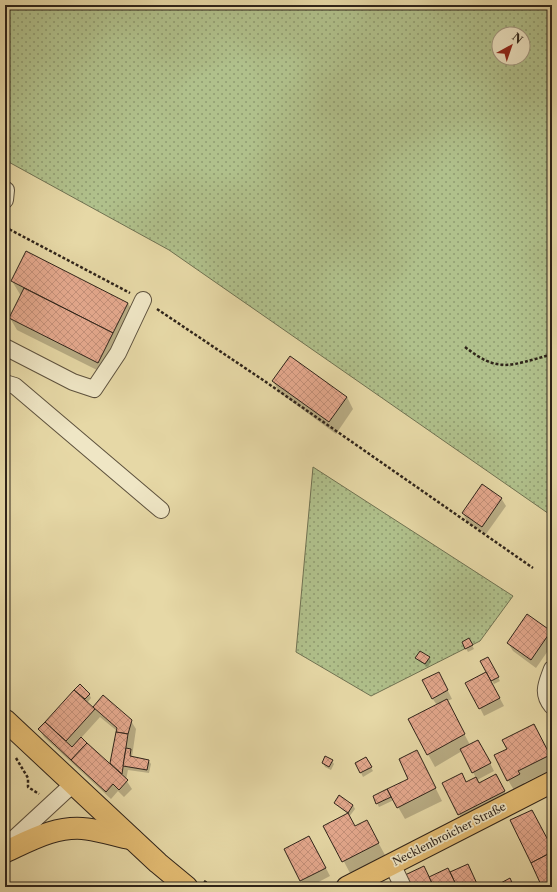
<svg xmlns="http://www.w3.org/2000/svg" width="557" height="892" font-family="'Libre Caslon Text',serif">
<defs>
<pattern id="grass-dots" width="8" height="8" patternUnits="userSpaceOnUse"><rect width="8" height="8" fill="#b0c08b"/><path d="M2 2h.1M6 6h.1" fill="none" stroke="#909c71" stroke-width="1.8" stroke-linecap="round"/></pattern>
<pattern id="building-cross-hatch" width="8" height="8" patternUnits="userSpaceOnUse"><rect width="8" height="8" fill="#e4a88d"/><path d="M0 0l8 8M0 8l8-8" fill="none" stroke="#c49079"/></pattern>
</defs>
<rect width="100%" height="100%" fill="#e6d8a6"/>
<filter id="stains"><feTurbulence type="fractalNoise" baseFrequency=".005" numOctaves="4"/><feColorMatrix values="0 0 0 0 .2 0 0 0 0 .09 0 0 0 0 .02 0 0 0 .5 -.17"/></filter>
<radialGradient id="worn" r=".72"><stop offset=".6" stop-color="#630" stop-opacity="0"/><stop offset="1" stop-color="#630" stop-opacity=".3"/></radialGradient>
<g fill="url(#grass-dots)" stroke="#707252" fill-rule="evenodd">
<path d="M 5,5 L 552,5 L 552,516 L 169,250 L 5,160 ZM 499,34 L 523,34 L 523,58 L 499,58 Z"/>
<polygon points="313,467 513,596 480,641 371,696 296,652"/>
</g>
<g fill="#0003" fill-rule="evenodd">
<polygon points="12,281 128,303 137,319 105,374 17,330 10,318 21,296"/>
<polygon points="273,381 347,397 353,409 336,434 280,393"/>
<polygon points="501,498 506,506 486,534 467,522 463,513"/>
<polygon points="527,616 552,635 552,645 536,668 513,651 508,643"/>
<polygon points="469,640 474,649 468,652 463,643"/>
<polygon points="417,658 429,658 431,661 428,667 419,661"/>
<polygon points="487,658 500,681 494,684 481,661"/>
<polygon points="486,673 504,706 484,716 480,708"/>
<polygon points="443,681 452,699 447,701 470,745 483,749 494,771 477,780 479,784 502,787 511,804 466,827 443,783 466,783 476,778 462,751 435,767 409,720 437,705 432,698"/>
<path d="M 80,686 L 89,694 L 91,698 L 87,703 L 93,708 L 103,696 L 131,721 L 136,729 L 132,757 L 148,760 L 151,764 L 149,773 L 128,770 L 126,780 L 132,789 L 124,797 L 118,791 L 111,799 L 44,737 L 39,729 ZM 100,717 L 117,731 L 110,765 L 81,738 Z"/>
<polygon points="540,737 552,760 552,769 524,783 526,786 515,792 508,780"/>
<polygon points="417,751 442,801 405,819 394,800 379,807 374,797 409,779"/>
<polygon points="366,758 373,771 363,777 356,763"/>
<polygon points="332,761 334,764 331,770 325,767 323,763"/>
<polygon points="335,803 353,805 355,809 349,817 356,827 373,833 385,855 350,873 325,826 348,814"/>
<polygon points="314,845 330,876 309,887 305,887 285,850"/>
<polygon points="467,865 478,887 412,887 429,878 450,874"/>
</g>
<g fill="url(#building-cross-hatch)" stroke="#2f241a">
<polygon points="26,251 128,303 113,333 11,281"/>
<polygon points="24,288 113,333 98,363 9,318"/>
<polygon points="290,356 347,397 329,422 272,381"/>
<polygon points="482,484 502,498 482,527 462,513"/>
<polygon points="527,614 551,631 531,660 507,643"/>
<polygon points="469,638 473,645 465,649 462,642"/>
<polygon points="420,651 430,657 425,664 415,658"/>
<polygon points="488,657 499,677 491,681 480,661"/>
<polygon points="439,672 448,690 432,699 422,680"/>
<polygon points="486,672 500,698 479,709 465,683"/>
<polygon points="80,684 90,694 85,699 74,690"/>
<polygon points="74,690 95,709 66,741 45,722"/>
<polygon points="103,695 132,720 128,734 116,732 117,728 93,707"/>
<polygon points="447,699 465,734 427,755 408,719"/>
<polygon points="45,722 72,747 81,737 87,743 71,760 38,729"/>
<polygon points="534,724 550,755 518,771 520,774 507,781 494,755 507,749 502,740"/>
<polygon points="116,732 128,734 122,774 110,763"/>
<polygon points="478,740 491,763 472,773 460,749"/>
<polygon points="87,743 128,780 119,790 113,784 106,792 71,760"/>
<polygon points="126,748 131,749 130,756 149,760 147,770 123,766"/>
<polygon points="417,750 436,788 397,808 387,789 408,779 399,759"/>
<polygon points="325,756 333,760 329,767 322,763"/>
<polygon points="366,757 372,767 360,773 355,763"/>
<polygon points="462,773 466,782 476,777 479,783 496,774 505,791 458,815 442,783"/>
<polygon points="387,789 391,797 376,804 373,796"/>
<polygon points="339,795 353,805 348,813 334,803"/>
<polygon points="532,810 549,842 552,841 552,852 531,863 510,820"/>
<polygon points="348,813 355,826 367,820 379,843 342,862 323,826"/>
<polygon points="309,836 326,868 300,881 284,849"/>
<polygon points="552,852 552,887 542,887 531,863"/>
<polygon points="468,864 478,886 457,887 450,872"/>
<polygon points="424,866 434,887 411,887 405,875"/>
<polygon points="448,868 457,887 434,887 429,877"/>
<polygon points="510,878 514,887 500,887 499,884"/>
<polygon points="392,882 394,887 380,887"/>
</g>
<g fill="none" stroke-linecap="round" stroke-linejoin="round">
<defs>
<g id="minor">
<polyline points="5,200 6,190"/>
<polyline points="5,347 73,382 94,389 118,353 143,300"/>
<polyline points="5,383 15,386 161,510"/>
<path d="M 552,669 C 547,683 541,693 552,706"/>
<polyline points="5,847 73,784"/>
<polyline points="392,864 403,887"/>
</g>
<g id="major">
<polyline points="5,720 158,863 187,887"/>
<path d="M 5,852 C 31,840 57,825 87,829 C 102,831 117,836 132,839"/>
<polyline points="347,887 552,782"/>
</g>
</defs>
<use href="#minor" stroke="#5d513d" stroke-width="18"/>
<use href="#major" stroke="#2f241a" stroke-width="23"/>
<g stroke="#2f241a" stroke-width="2.5" stroke-dasharray="3 2" stroke-linecap="butt">
<polyline points="5,227 130,293"/>
<polyline points="157,309 263,380 533,568"/>
<path d="M 465,347 C 499,374 511,365 550,355"/>
<polyline points="16,758 28,778 28,787 39,794"/>
<polyline points="204,881 214,887"/>
<polyline points="323,887 328,884"/>
</g>
<use href="#minor" stroke="#efe6c5" stroke-width="16"/>
<use href="#major" stroke="#e3bc73" stroke-width="21"/>
</g>
<g text-anchor="middle" dominant-baseline="central" stroke-width="3.5" stroke-linejoin="round" paint-order="stroke">
<g font-size="11" fill="#2f241a" stroke="#efe6c5">
<text transform="translate(449 834) rotate(-27)">Necklenbroicher Straße</text>
</g>
</g>
<rect width="557" height="892" fill="none" stroke="#e6d8a6" stroke-width="20"/>
<rect x="6" y="6" width="545" height="880" fill="none" stroke="#2f241a" stroke-width="2"/>
<rect x="10" y="10" width="537" height="872" fill="none" stroke="#2f241a"/>
<g transform="translate(511 46) rotate(40)"><circle r="19" fill="#efe6c5" stroke="#a29881"/>
<path d="M0-3L7 15L0 10L-7 15Z" fill="#8f2418"/>
<text y="-6" font-size="11" font-weight="bold" text-anchor="middle" fill="#2f241a">N</text>
</g>
<rect width="100%" height="100%" filter="url(#stains)"/>
<rect width="100%" height="100%" fill="url(#worn)"/>
</svg>
